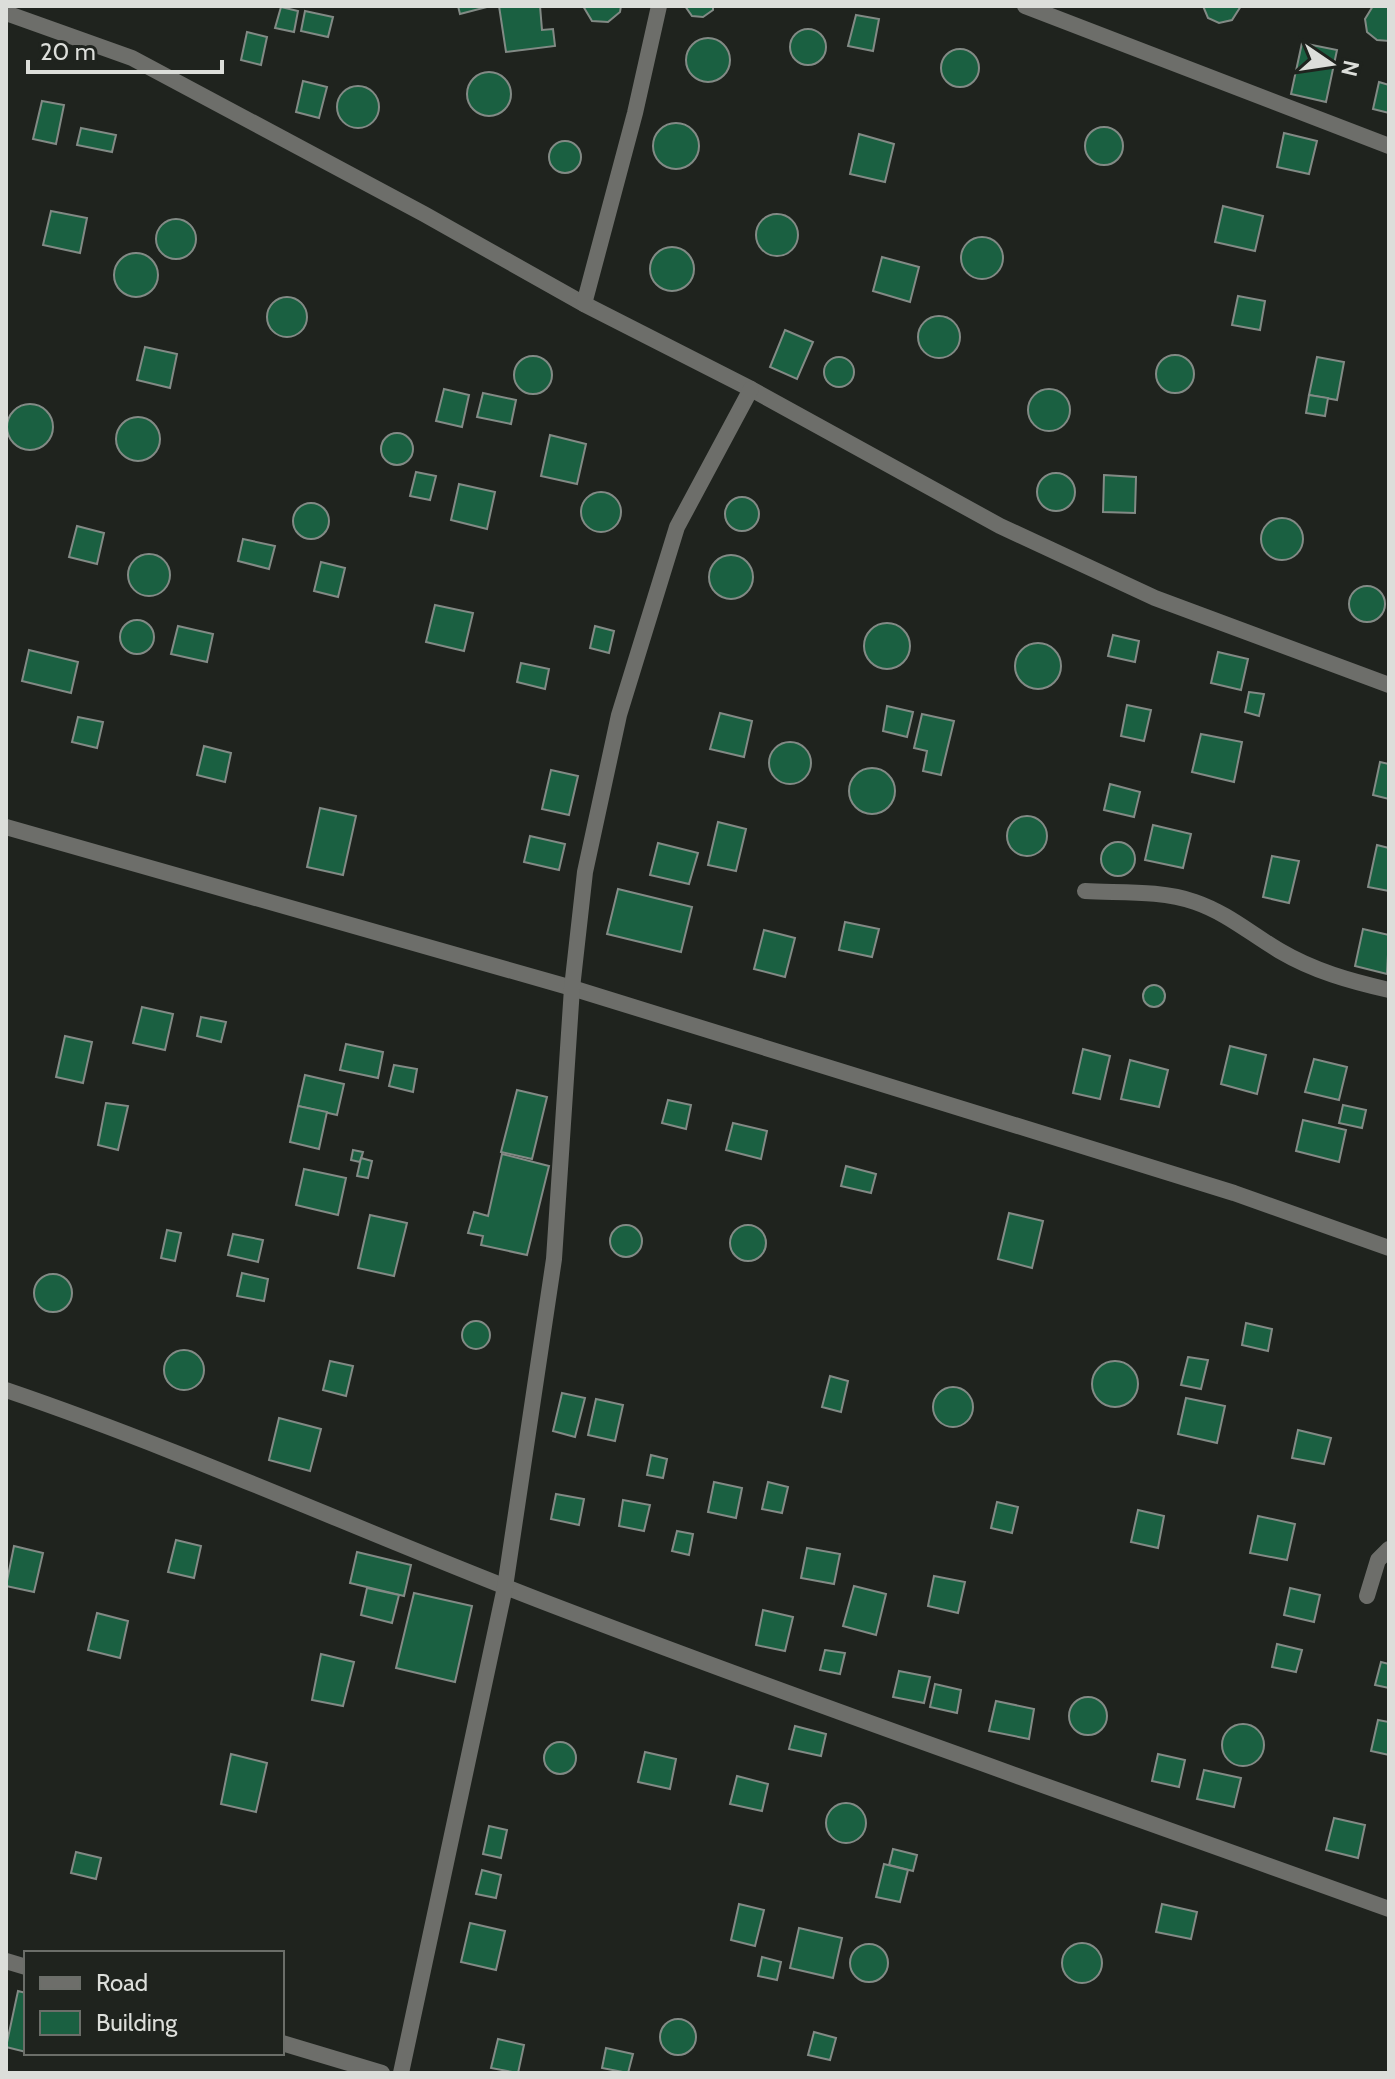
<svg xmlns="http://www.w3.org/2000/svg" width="1395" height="2079" font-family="Cabin,sans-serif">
<rect width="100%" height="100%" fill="#1f231e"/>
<g fill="#1a6041" stroke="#828a85" stroke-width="2">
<polygon points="458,6 486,6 487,7 460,14"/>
<polygon points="499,6 540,6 542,30 553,29 555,46 506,52"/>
<polygon points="583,6 621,6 620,12 608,22 592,21"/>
<polygon points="685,6 713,6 713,10 703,17 692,16"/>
<polygon points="1241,6 1232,20 1219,23 1208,18 1203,6"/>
<polygon points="1373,6 1389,6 1389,41 1377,40 1367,32 1365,19"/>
<polygon points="281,7 298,11 294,32 275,28"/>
<polygon points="305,11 333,17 328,37 301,31"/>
<polygon points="856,15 879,19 873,51 848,46"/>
<circle cx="808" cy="47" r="18"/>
<polygon points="247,32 267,37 261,65 241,60"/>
<circle cx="708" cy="60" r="22"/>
<polygon points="1302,43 1337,50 1326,102 1291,94"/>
<circle cx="960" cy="68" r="19"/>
<circle cx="489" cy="94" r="22"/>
<polygon points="303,81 327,87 319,118 296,112"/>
<polygon points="1379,82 1389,85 1389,113 1373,109"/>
<circle cx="358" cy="107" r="21"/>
<polygon points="42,101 64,105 56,144 33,139"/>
<circle cx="676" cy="146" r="23"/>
<circle cx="1104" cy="146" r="19"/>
<polygon points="81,128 116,135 112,152 77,145"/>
<polygon points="1284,133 1317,141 1309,174 1277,167"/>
<polygon points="859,134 894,144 885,182 850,174"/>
<circle cx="565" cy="157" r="16"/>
<polygon points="1223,206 1263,216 1255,251 1215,242"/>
<polygon points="51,211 87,218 80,253 43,245"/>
<circle cx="777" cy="235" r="21"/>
<circle cx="176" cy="239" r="20"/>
<circle cx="982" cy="258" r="21"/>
<circle cx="672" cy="269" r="22"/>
<circle cx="136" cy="275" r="22"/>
<polygon points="882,257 919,267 910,302 873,291"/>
<polygon points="1238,296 1265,301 1260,330 1232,325"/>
<circle cx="287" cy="317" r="20"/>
<circle cx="939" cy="337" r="21"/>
<polygon points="785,330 813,342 797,379 770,367"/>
<polygon points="145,347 177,354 170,388 137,380"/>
<circle cx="1175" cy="374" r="19"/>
<circle cx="533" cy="375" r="19"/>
<circle cx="839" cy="372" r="15"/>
<polygon points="1317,357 1344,362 1337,400 1309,395"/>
<polygon points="444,389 469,395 462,427 436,421"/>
<circle cx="1049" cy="410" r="21"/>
<polygon points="483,393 516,400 511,424 477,417"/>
<polygon points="1309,395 1328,398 1325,416 1306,413"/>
<circle cx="30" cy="427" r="23"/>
<circle cx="138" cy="439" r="22"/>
<circle cx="397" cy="449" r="16"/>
<polygon points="550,435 586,444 577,484 541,476"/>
<polygon points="416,472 436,476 430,500 410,496"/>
<circle cx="1056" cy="492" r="19"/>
<polygon points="1104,475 1136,477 1135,513 1103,512"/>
<polygon points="459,484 495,492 487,529 451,520"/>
<circle cx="601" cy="512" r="20"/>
<circle cx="742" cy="514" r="17"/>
<circle cx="311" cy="521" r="18"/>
<circle cx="1282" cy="539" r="21"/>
<polygon points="77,526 104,533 97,564 69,557"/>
<polygon points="243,539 275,546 269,569 238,561"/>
<circle cx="149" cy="575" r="21"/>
<circle cx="731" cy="577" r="22"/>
<polygon points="321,562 345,568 338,597 314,591"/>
<circle cx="1367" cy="604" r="18"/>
<polygon points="435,605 473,613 464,651 426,642"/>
<circle cx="137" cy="637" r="17"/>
<circle cx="887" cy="646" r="23"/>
<polygon points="178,626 213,634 207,662 171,654"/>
<polygon points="595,626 614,631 609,653 590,648"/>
<polygon points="1113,635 1139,641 1135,662 1108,656"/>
<circle cx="1038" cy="666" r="23"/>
<polygon points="29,650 78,662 71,693 22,681"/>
<polygon points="1218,652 1248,659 1241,690 1211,683"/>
<polygon points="521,663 549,669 545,689 517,682"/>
<polygon points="1249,692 1264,694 1259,716 1245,712"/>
<polygon points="1127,705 1151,710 1144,741 1121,736"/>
<polygon points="887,706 913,712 907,737 883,731"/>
<polygon points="720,713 752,721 744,757 710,749"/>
<polygon points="922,714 954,721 941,775 923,771 927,751 914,748"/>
<polygon points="78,717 103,722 97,748 72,742"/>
<polygon points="1201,734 1242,742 1234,782 1192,772"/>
<circle cx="790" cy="763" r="21"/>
<polygon points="204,746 231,753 225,782 197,775"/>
<polygon points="1380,762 1389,764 1389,799 1373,795"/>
<circle cx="872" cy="791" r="23"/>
<polygon points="551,770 578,776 569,815 542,809"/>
<polygon points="1110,784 1140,792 1134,817 1104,810"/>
<polygon points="320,808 356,816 343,875 307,867"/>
<circle cx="1027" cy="836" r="20"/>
<polygon points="718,822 746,829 736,871 708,865"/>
<polygon points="1153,825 1191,834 1183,868 1145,860"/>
<polygon points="530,836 565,844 559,870 524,862"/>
<circle cx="1118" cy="859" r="17"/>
<polygon points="658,843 698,853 689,884 650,875"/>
<polygon points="1377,845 1389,848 1389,891 1368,887"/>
<polygon points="1272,856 1299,861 1289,903 1263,897"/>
<polygon points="618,889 692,907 681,952 607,934"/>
<polygon points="845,922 879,929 872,957 839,950"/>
<polygon points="1363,929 1389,935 1387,974 1355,966"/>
<polygon points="764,930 795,938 785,977 754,969"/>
<circle cx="1154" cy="996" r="11"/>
<polygon points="142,1007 173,1014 165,1050 133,1043"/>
<polygon points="201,1017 226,1022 221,1042 197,1036"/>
<polygon points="65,1036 92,1042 83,1083 56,1077"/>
<polygon points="346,1044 383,1052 378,1078 340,1070"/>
<polygon points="1230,1046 1266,1055 1257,1094 1221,1084"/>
<polygon points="1083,1049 1110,1056 1100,1099 1073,1093"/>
<polygon points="1314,1059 1347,1067 1339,1100 1305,1092"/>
<polygon points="1130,1060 1168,1070 1159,1107 1121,1099"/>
<polygon points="394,1065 417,1069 413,1092 389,1086"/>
<polygon points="305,1075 344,1084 337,1115 298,1106"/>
<polygon points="517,1090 547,1097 532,1159 501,1152"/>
<polygon points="668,1100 691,1105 686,1129 662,1123"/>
<polygon points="106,1103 128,1106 118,1150 98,1145"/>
<polygon points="1343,1105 1366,1110 1362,1128 1339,1123"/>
<polygon points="298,1106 327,1112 319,1149 290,1142"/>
<polygon points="1303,1120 1346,1130 1339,1162 1296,1151"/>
<polygon points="733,1123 767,1131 761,1159 726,1150"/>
<polygon points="353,1150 363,1152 360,1162 351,1160"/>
<polygon points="502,1154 549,1166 527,1255 481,1245 483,1236 468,1233 474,1212 488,1216"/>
<polygon points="361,1158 372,1161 368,1178 357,1176"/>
<polygon points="846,1166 876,1174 871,1193 841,1186"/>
<polygon points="304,1169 346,1178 338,1215 296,1205"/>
<polygon points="1009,1213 1043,1221 1032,1268 998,1259"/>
<polygon points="370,1215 407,1223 394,1276 358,1268"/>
<circle cx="626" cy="1241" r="16"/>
<circle cx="748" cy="1243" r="18"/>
<polygon points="167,1230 181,1233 175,1261 161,1258"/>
<polygon points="233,1234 263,1240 258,1262 228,1255"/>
<polygon points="242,1273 268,1279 264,1301 237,1296"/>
<circle cx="53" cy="1293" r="19"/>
<circle cx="476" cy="1335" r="14"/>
<polygon points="1246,1323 1272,1329 1268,1351 1242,1345"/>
<circle cx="184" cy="1370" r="20"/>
<polygon points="1188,1357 1208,1360 1201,1389 1181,1385"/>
<polygon points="330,1361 353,1366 346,1396 323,1390"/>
<circle cx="1115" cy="1384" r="23"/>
<polygon points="830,1376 848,1381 841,1412 822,1407"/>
<circle cx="953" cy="1407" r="20"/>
<polygon points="562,1393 585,1398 575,1437 553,1431"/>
<polygon points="1186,1398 1225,1406 1217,1443 1178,1434"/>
<polygon points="596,1399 623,1405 615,1441 588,1435"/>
<polygon points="279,1418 321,1429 310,1471 269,1460"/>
<polygon points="1298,1430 1331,1438 1324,1464 1292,1458"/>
<polygon points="651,1455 667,1459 663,1478 647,1475"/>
<polygon points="714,1482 742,1488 736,1518 708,1512"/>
<polygon points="768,1482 788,1487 782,1513 762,1509"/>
<polygon points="556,1494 584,1499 579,1525 551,1519"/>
<polygon points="623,1500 650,1505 644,1531 619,1526"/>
<polygon points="997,1502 1018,1507 1012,1533 991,1528"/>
<polygon points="1138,1510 1164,1516 1158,1548 1131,1542"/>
<polygon points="1258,1516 1295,1524 1287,1560 1250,1553"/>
<polygon points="677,1531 693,1534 689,1555 672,1551"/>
<polygon points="176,1540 201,1546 194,1578 168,1572"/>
<polygon points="14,1546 43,1553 34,1592 6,1586"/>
<polygon points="807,1548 840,1554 834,1584 801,1578"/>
<polygon points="357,1552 411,1565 404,1596 350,1583"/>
<polygon points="934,1576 965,1582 958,1613 928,1606"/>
<polygon points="854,1586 886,1594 876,1635 843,1626"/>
<polygon points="367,1588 399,1595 392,1623 361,1615"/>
<polygon points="1290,1588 1320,1595 1314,1622 1284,1615"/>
<polygon points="414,1593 472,1606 455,1682 396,1668"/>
<polygon points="763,1610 793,1617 785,1651 756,1645"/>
<polygon points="97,1613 128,1621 120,1658 88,1650"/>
<polygon points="1277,1644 1302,1650 1296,1672 1272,1667"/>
<polygon points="825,1650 845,1653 840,1674 820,1670"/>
<polygon points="321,1654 354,1662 343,1706 312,1700"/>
<polygon points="1381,1662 1389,1664 1389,1688 1375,1685"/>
<polygon points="899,1671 930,1677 924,1703 893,1697"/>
<polygon points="935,1684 961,1690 957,1713 930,1707"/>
<circle cx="1088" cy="1716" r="19"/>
<polygon points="996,1701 1034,1709 1029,1739 989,1731"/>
<polygon points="1378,1720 1389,1722 1389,1755 1371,1751"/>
<circle cx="1243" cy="1745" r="21"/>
<polygon points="795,1726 826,1734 821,1756 789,1749"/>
<circle cx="560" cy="1758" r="16"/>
<polygon points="645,1752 676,1759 670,1789 638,1782"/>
<polygon points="231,1754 267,1763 256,1812 221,1804"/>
<polygon points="1158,1754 1185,1760 1179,1787 1152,1781"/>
<polygon points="1204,1770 1241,1778 1234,1807 1197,1799"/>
<polygon points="737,1776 768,1784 762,1811 730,1804"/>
<circle cx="846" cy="1823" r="20"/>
<polygon points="1334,1818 1365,1825 1358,1858 1326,1850"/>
<polygon points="489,1826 507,1830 501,1858 483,1854"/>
<polygon points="893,1849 917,1855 913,1871 889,1865"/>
<polygon points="76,1852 101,1858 96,1879 71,1873"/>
<polygon points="884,1864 908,1870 900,1902 876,1897"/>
<polygon points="482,1870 501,1875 496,1898 476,1894"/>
<polygon points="739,1904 764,1910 755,1946 731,1940"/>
<polygon points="1162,1904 1197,1912 1191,1939 1156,1932"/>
<polygon points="470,1923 505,1931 496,1970 461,1962"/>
<polygon points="799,1928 842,1938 833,1978 790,1968"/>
<circle cx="1082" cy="1963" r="20"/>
<circle cx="869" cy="1963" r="19"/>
<polygon points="762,1957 781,1962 777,1980 758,1976"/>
<polygon points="18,1991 26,1993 26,2052 6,2047"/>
<circle cx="678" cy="2037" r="18"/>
<polygon points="814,2032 836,2038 830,2060 808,2055"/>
<polygon points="498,2039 524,2045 518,2073 491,2068"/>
<polygon points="606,2048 633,2054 628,2073 602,2068"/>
</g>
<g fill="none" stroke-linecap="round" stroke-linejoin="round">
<g stroke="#6d6e6a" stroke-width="16">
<path d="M 1085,891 C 1120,893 1161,890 1195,902 C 1227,913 1251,934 1280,951 C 1314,971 1350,981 1389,990"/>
<polyline points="1367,1596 1378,1560 1389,1549"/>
</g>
<g stroke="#6d6e6a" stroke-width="16">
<polyline points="1025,6 1389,146"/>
<polyline points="6,13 132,58 424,214 584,304 751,389 1000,526 1155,598 1389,685"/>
<polyline points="584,304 635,113 659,6"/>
<polyline points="6,827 572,988 1234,1193 1389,1248"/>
<path d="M 6,1390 C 191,1453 369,1535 552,1605 C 829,1711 1110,1808 1389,1909"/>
<polyline points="6,1961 26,1967"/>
<polyline points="282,2043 382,2073"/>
<polyline points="401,2073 505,1587 554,1259 572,988 585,872 619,715 677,527 751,389"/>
</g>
</g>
<rect width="1395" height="2079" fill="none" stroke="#dcdeda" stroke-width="16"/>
<rect x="24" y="1951" width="260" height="104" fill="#1f231e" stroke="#6b6e69" stroke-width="2"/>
<rect x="40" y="1977" width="40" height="12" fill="#6d6e6a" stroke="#6b6e69" stroke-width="2"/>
<text x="96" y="1991" font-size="24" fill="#dcdeda">Road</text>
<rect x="40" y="2011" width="40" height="24" fill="#1a6041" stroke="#6b6e69" stroke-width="2"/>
<text x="96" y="2031" font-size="24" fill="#dcdeda">Building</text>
<g transform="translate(1331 64) rotate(103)" stroke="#1f231e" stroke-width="6" paint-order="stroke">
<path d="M0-6L14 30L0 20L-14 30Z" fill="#dcdeda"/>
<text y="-12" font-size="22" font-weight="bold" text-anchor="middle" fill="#dcdeda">N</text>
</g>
<path d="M28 60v12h194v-12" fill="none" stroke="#dcdeda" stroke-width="4"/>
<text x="40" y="60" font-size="24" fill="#dcdeda" stroke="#1f231e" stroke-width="6" paint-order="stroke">20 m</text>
</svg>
